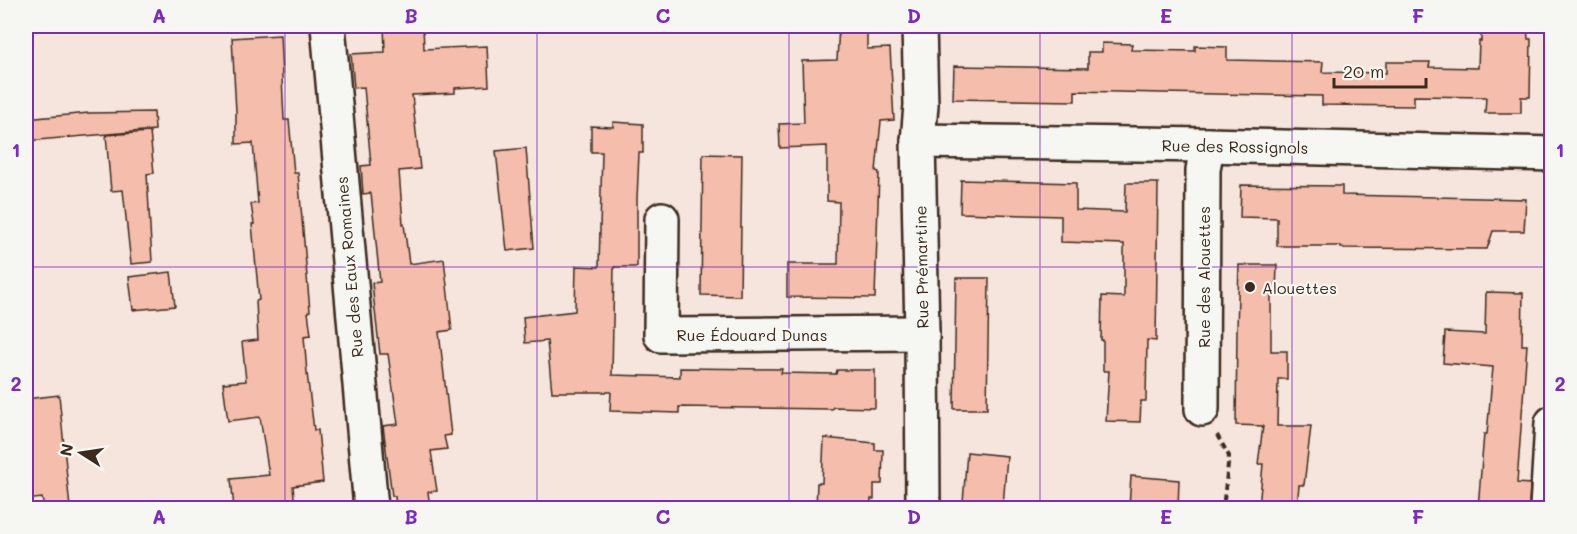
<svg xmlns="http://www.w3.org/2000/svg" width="1577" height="534" font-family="Mali,sans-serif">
<rect width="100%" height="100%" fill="#f6e5dd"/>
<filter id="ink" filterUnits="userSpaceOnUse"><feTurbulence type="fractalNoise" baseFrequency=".0167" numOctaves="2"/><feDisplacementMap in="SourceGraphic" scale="12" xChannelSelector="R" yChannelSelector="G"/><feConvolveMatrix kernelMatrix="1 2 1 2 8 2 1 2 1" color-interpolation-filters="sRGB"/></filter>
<g filter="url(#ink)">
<g fill="#f5bdab" stroke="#3b2a1e" stroke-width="1.5">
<polygon points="384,26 423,26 424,49 487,46 489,86 455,88 455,93 412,95 420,169 399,171 403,224 404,224 409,264 444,259 452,330 439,332 451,435 444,436 447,449 431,451 437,491 428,492 430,508 396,508 395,496 392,496 383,426 398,424 388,354 380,354 374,302 372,283 380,282 371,193 363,194 361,166 371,165 364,87 354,88 351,54 385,52"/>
<polygon points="839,26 867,26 867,49 890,48 894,120 881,121 876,171 879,172 875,298 787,297 787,264 838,264 839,202 827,201 827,146 780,148 779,124 804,123 802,61 837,60"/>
<polygon points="1481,26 1527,26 1528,39 1531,39 1530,97 1521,97 1521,113 1485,113 1486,97 1414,96 1414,106 1322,105 1322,96 1163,93 1075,91 1075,101 953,99 954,66 1088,68 1088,52 1102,52 1102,43 1132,44 1131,50 1195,51 1195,46 1227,47 1227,60 1323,62 1322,72 1386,73 1386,62 1430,62 1429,67 1478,68 1479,41 1481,41"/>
<polygon points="280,35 284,120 289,120 294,173 298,173 310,311 308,312 311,335 304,336 307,373 314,430 318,430 323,482 293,486 295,508 234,508 231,479 269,475 260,417 228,421 223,383 246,381 242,342 258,340 256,301 259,300 252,224 254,224 251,204 258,203 253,143 236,144 236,111 232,38"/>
<polygon points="154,112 155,130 26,141 26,119 89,113"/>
<polygon points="613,122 643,124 643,153 639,153 637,199 637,267 614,267 612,375 680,377 680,368 782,369 781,373 836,374 837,370 875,370 875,408 833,407 832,409 679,407 679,413 610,411 611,392 552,392 547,341 525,343 523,317 575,311 576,266 599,267 602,152 591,152 591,126 613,127"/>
<polygon points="150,132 154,173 147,174 152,262 131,264 123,190 111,191 106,135"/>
<polygon points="526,148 534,248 507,251 496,151"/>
<polygon points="703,154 742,155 740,296 701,295"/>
<polygon points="961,180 1076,183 1076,210 1125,212 1126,183 1158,183 1156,341 1147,340 1146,401 1141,401 1140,422 1106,421 1109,371 1103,371 1103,340 1101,340 1102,296 1124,297 1124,244 1061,242 1061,216 960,213"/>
<polygon points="1241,185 1342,186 1342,195 1526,199 1524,231 1493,231 1487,249 1341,248 1341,246 1277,246 1277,218 1240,217"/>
<polygon points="1239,265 1277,265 1276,293 1271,293 1271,351 1287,351 1287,379 1278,379 1277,426 1311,426 1304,485 1299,485 1297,508 1259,508 1263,464 1258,464 1263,426 1236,425 1237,329"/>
<polygon points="171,272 175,306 133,310 129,277"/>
<polygon points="956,278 989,278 987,409 954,409"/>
<polygon points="1486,292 1523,293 1522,345 1527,345 1517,483 1530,484 1529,508 1478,508 1484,434 1487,434 1493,367 1443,363 1445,332 1485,334"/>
<polygon points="59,395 70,508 44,508 42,498 26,500 26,399"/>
<polygon points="824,438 875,443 875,450 883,450 882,484 874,484 874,499 871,499 870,508 816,508 817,483 822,483"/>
<polygon points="967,452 1007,456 1003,506 963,502"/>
<polygon points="1131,476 1179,480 1178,508 1129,508"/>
</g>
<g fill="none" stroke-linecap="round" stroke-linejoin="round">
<defs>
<g id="minor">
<polyline points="328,26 371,508"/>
<polyline points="919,26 921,105 918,141 922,333 923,508"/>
<polyline points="918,141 1207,145 1552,154"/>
<polyline points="662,219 661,335 922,333"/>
<polyline points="1202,409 1203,170 1207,145"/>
<polyline points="1547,508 1552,423"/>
</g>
</defs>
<use href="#minor" stroke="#3b2a1e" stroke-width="38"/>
<polyline stroke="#3b2a1e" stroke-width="4" stroke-dasharray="6 4.5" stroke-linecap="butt" points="1217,435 1229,456 1223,508"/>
<use href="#minor" stroke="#f6f6f2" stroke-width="33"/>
</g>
</g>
<path fill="none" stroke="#7b2cbf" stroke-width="1.5" stroke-opacity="0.55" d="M 285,26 L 285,508M 537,26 L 537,508M 789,26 L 789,508M 1040,26 L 1040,508M 1292,26 L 1292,508M 26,267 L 1552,267"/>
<circle fill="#3b2a1e" stroke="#f6f6f2" stroke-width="2" cx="1250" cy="287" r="6"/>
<g text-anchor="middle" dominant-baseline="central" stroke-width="4.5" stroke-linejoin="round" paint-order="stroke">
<g font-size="16" fill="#3b2a1e" stroke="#f6f6f2">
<text transform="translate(1235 146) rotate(1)">Rue des Rossignols</text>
<text transform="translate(349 267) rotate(-95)">Rue des Eaux Romaines</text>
<text transform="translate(921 267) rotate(-91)">Rue Prémartine</text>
<text transform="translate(1203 277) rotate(-90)">Rue des Alouettes</text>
<text x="752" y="334">Rue Édouard Dunas</text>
</g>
<g font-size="16" fill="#3b2a1e" stroke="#f6f6f2" text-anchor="start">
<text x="1262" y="287">Alouettes</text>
</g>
</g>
<rect width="1577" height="534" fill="none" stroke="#f6f6f2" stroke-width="66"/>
<g transform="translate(81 453) rotate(282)" stroke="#f6f6f2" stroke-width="4.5" paint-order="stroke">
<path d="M0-4.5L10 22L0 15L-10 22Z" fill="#3b2a1e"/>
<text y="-9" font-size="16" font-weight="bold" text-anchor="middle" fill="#3b2a1e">N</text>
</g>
<path d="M1334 78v9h92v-9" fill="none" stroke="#3b2a1e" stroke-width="3"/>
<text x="1343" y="78" font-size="18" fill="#3b2a1e" stroke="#f6f6f2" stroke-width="4.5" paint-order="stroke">20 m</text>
<rect x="33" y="33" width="1511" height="468" fill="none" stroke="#7b2cbf" stroke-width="2"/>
<g font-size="20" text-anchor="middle" font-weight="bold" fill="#7b2cbf">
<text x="159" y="23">A</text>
<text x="411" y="23">B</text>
<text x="663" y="23">C</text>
<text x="914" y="23">D</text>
<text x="1166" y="23">E</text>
<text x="1418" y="23">F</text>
<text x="16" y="157">1</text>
<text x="1560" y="157">1</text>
<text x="16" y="391">2</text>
<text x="1560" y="391">2</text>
<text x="159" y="524">A</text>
<text x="411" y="524">B</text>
<text x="663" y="524">C</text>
<text x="914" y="524">D</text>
<text x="1166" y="524">E</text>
<text x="1418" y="524">F</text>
</g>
</svg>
